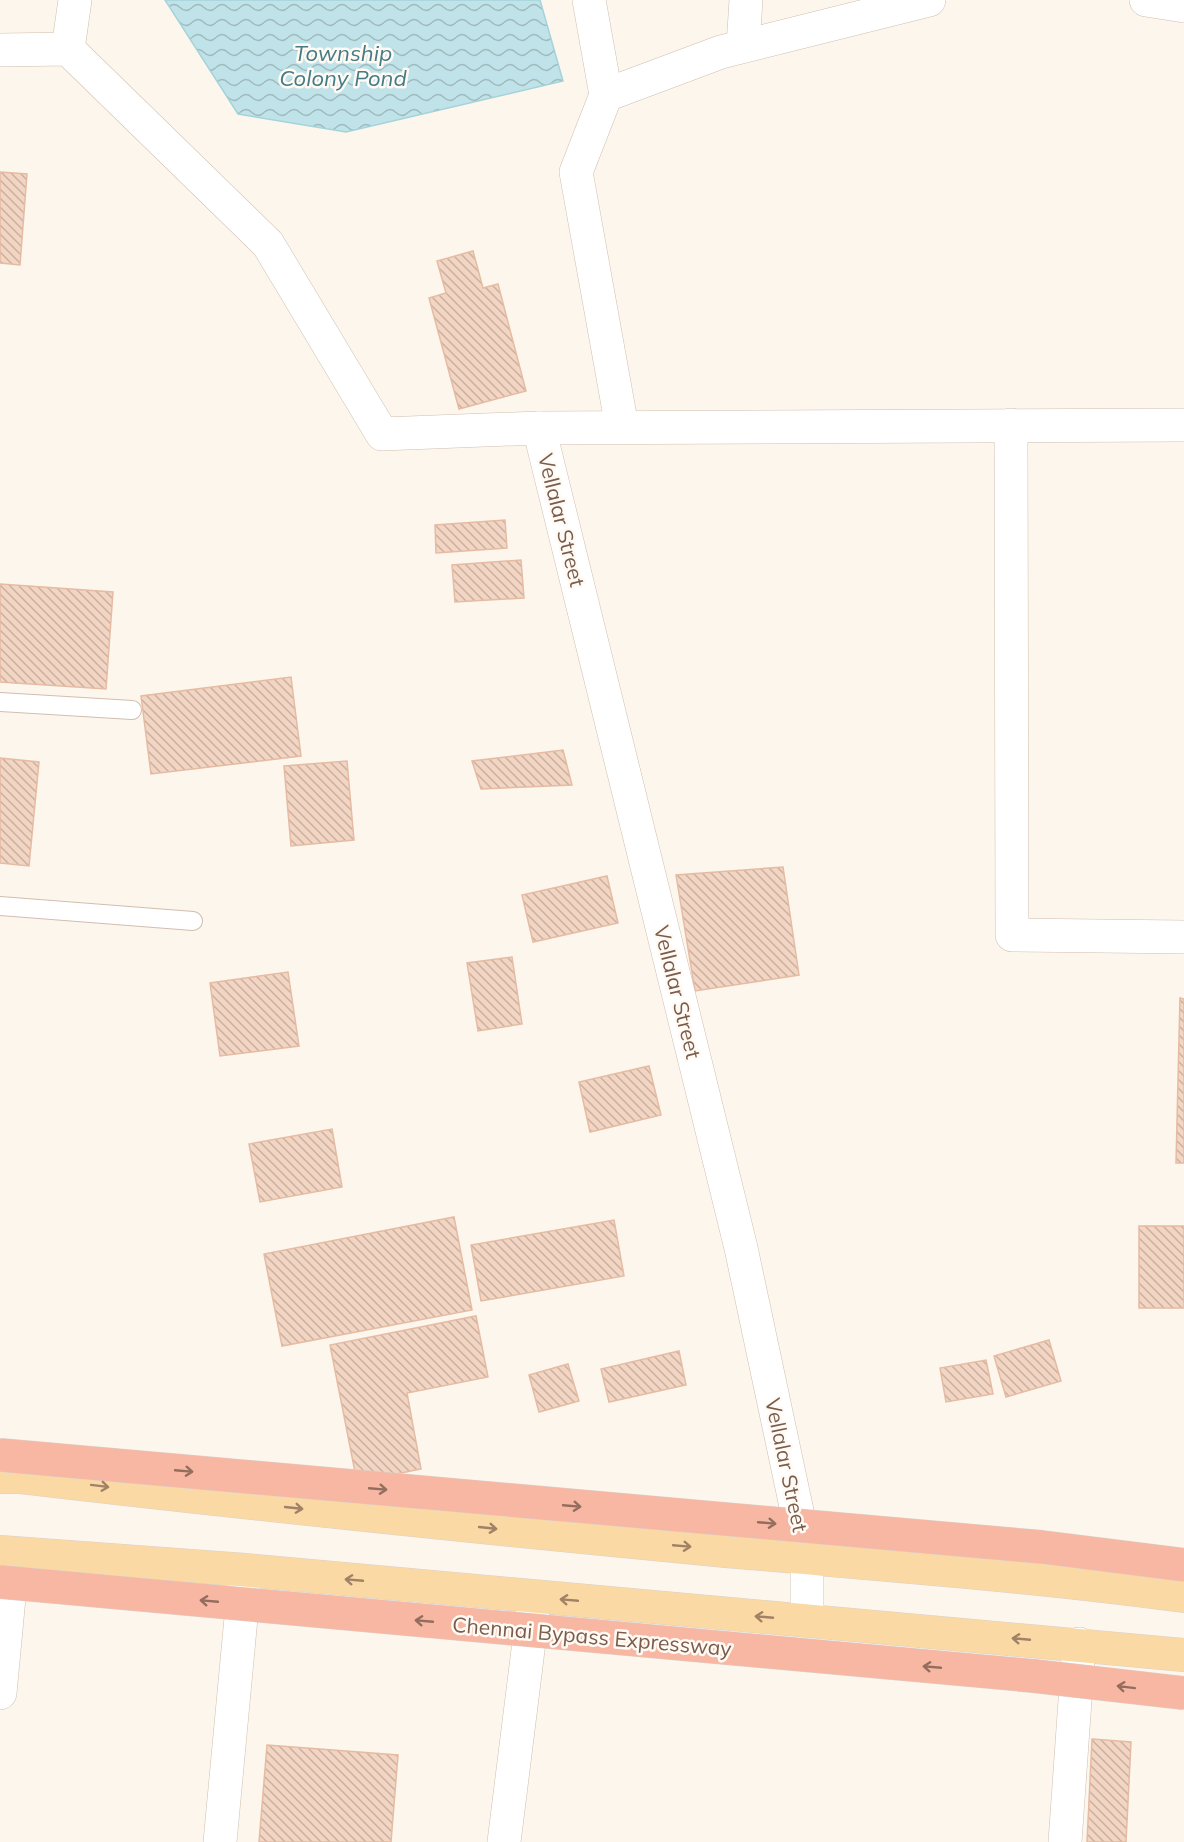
<svg xmlns="http://www.w3.org/2000/svg" width="1184" height="1842" font-family="Mulish,sans-serif">
<defs>
<pattern id="water-waves" width="16" height="10" patternUnits="userSpaceOnUse" patternTransform="scale(1.5)"><rect width="16" height="10" fill="#bfe3e8"/><path d="M0 5q4-4 8 0t8 0" fill="none" stroke="#a0bbbe"/></pattern>
<pattern id="building-back-hatch" width="6" height="6" patternUnits="userSpaceOnUse" patternTransform="scale(1.5)"><rect width="6" height="6" fill="#f3d5c3"/><path d="M-1 5l2 2M0 0l6 6M5-1l2 2" fill="none" stroke="#cab0a1"/></pattern>
</defs>
<rect width="100%" height="100%" fill="#fdf6ec"/>
<polygon fill="url(#water-waves)" stroke="#a5d3da" stroke-width="1.5" points="165,0 540,0 563,81 346,132 238,114"/>
<g fill="url(#building-back-hatch)" stroke="#e6bba3" stroke-width="1.5">
<polygon points="0,172 27,174 20,265 0,263"/>
<polygon points="473,251 483,288 498,284 526,391 459,409 429,298 446,293 437,261"/>
<polygon points="505,520 507,548 436,553 435,525"/>
<polygon points="521,560 524,598 455,602 452,565"/>
<polygon points="0,584 113,592 106,689 0,682"/>
<polygon points="291,677 301,756 151,774 141,696"/>
<polygon points="563,750 572,785 481,789 472,761"/>
<polygon points="0,758 39,762 29,866 0,863"/>
<polygon points="347,761 354,840 291,846 284,766"/>
<polygon points="783,867 799,975 695,991 676,875"/>
<polygon points="607,876 618,923 533,942 522,895"/>
<polygon points="512,957 522,1024 478,1031 467,963"/>
<polygon points="288,972 299,1046 220,1056 210,983"/>
<polygon points="1180,998 1184,999 1184,1163 1176,1163"/>
<polygon points="649,1066 661,1115 590,1132 579,1082"/>
<polygon points="332,1129 342,1187 260,1202 249,1144"/>
<polygon points="454,1217 472,1310 282,1346 264,1254"/>
<polygon points="614,1220 624,1276 481,1301 471,1245"/>
<rect x="1139" y="1226" width="45" height="82"/>
<polygon points="476,1316 488,1377 407,1393 421,1469 357,1482 330,1345"/>
<polygon points="1049,1340 1061,1381 1006,1397 994,1356"/>
<polygon points="679,1351 686,1385 609,1402 601,1369"/>
<polygon points="986,1360 993,1394 946,1402 940,1368"/>
<polygon points="568,1364 579,1401 539,1412 529,1375"/>
<polygon points="1092,1739 1131,1742 1126,1842 1087,1842"/>
<polygon points="267,1745 398,1755 391,1842 259,1842"/>
</g>
<g fill="none" stroke-linecap="round" stroke-linejoin="round">
<defs>
<g id="lane">
<polyline points="0,702 132,710"/>
<polyline points="0,906 193,921"/>
</g>
<g id="street">
<polyline points="589,0 606,95"/>
<polyline points="1146,0 1184,6"/>
<polyline points="743,46 746,0"/>
<polyline points="68,49 75,0"/>
<polyline points="0,50 68,49 268,244 382,434 539,428 1184,425"/>
<polyline points="1011,425 1012,935 1184,937"/>
<polyline points="622,427 576,172 606,95 721,52 929,0"/>
<polyline points="539,428 741,1248 807,1558 807,1620"/>
<polyline points="0,1693 13,1555"/>
<polyline points="220,1842 245,1575"/>
<polyline points="504,1842 534,1602"/>
<polyline points="1065,1842 1079,1644"/>
</g>
<g id="primary">
<path d="M 0,1477 L 21,1477 C 253,1504 484,1528 716,1550 C 872,1564 1029,1575 1184,1596"/>
<polyline points="0,1552 245,1570 1184,1655"/>
</g>
</defs>
<use href="#lane" stroke="#d1beb0" stroke-width="20"/>
<use href="#street" stroke="#d1beb0" stroke-width="34"/>
<use href="#primary" stroke="#dad1cd" stroke-width="34"/>
<use href="#lane" stroke="#fff" stroke-width="18"/>
<use href="#street" stroke="#fff" stroke-width="33"/>
<use href="#primary" stroke="#fbd9a5" stroke-width="33"/>
<defs>
<g id="highway-bridge">
<polyline points="0,1455 1042,1547 1184,1565"/>
<polyline points="0,1582 1034,1676 1184,1693"/>
</g>
</defs>
<use href="#highway-bridge" stroke="#dad1cd" stroke-width="34" stroke-linecap="butt"/>
<use href="#highway-bridge" stroke="#f7b7a3" stroke-width="33"/>
</g>
<defs><path id="oneway-shaft" d="M-6 0H5M1.5-3L5.5 0L1.5 3" fill="none" stroke-width="1.6" stroke-linecap="round" stroke-linejoin="round" transform="scale(1.5)"/></defs>
<g stroke="#936e5e">
<use href="#oneway-shaft" transform="translate(184 1471) rotate(5)"/>
<use href="#oneway-shaft" transform="translate(378 1489) rotate(5)"/>
<use href="#oneway-shaft" transform="translate(572 1506) rotate(5)"/>
<use href="#oneway-shaft" transform="translate(767 1523) rotate(5)"/>
<use href="#oneway-shaft" transform="translate(209 1601) rotate(-175)"/>
<use href="#oneway-shaft" transform="translate(424 1621) rotate(-175)"/>
<use href="#oneway-shaft" transform="translate(932 1667) rotate(-175)"/>
<use href="#oneway-shaft" transform="translate(1126 1687) rotate(-173)"/>
</g>
<g stroke="#a18267">
<use href="#oneway-shaft" transform="translate(100 1486) rotate(7)"/>
<use href="#oneway-shaft" transform="translate(294 1508) rotate(6)"/>
<use href="#oneway-shaft" transform="translate(488 1528) rotate(6)"/>
<use href="#oneway-shaft" transform="translate(682 1546) rotate(5)"/>
<use href="#oneway-shaft" transform="translate(354 1580) rotate(-175)"/>
<use href="#oneway-shaft" transform="translate(569 1600) rotate(-175)"/>
<use href="#oneway-shaft" transform="translate(764 1617) rotate(-175)"/>
<use href="#oneway-shaft" transform="translate(1021 1639) rotate(-175)"/>
</g>
<g text-anchor="middle" dominant-baseline="central" stroke-width="5" stroke-linejoin="round" paint-order="stroke">
<g font-size="21" fill="#7a5c4d" stroke="#fffaf3">
<text transform="translate(562 520) rotate(76)">Vellalar Street</text>
<text transform="translate(678 992) rotate(76)">Vellalar Street</text>
<text transform="translate(787 1465) rotate(78)">Vellalar Street</text>
<text transform="translate(592 1636) rotate(5)">Chennai Bypass Expressway</text>
</g>
<g font-size="22" font-style="italic" fill="#437c86" stroke="#fffaf3">
<text x="343" y="53">Township<tspan x="343" dy="25">Colony Pond</tspan></text>
</g>
</g>
</svg>
